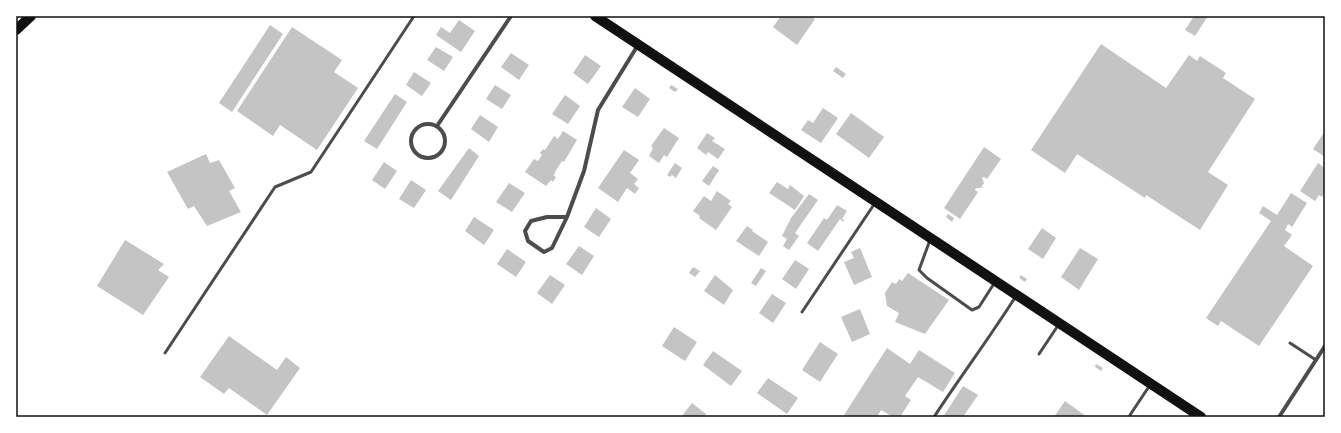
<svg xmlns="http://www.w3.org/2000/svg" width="1341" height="433" font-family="'Times New Roman',serif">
<rect width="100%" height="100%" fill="#fff"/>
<g fill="#c4c4c4">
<polygon points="781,16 811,16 815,19 797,45 773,27"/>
<polygon points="1194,16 1208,16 1195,36 1185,30"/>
<polygon points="459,20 475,31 461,52 436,35 441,27 450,33"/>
<polygon points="270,25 283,34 232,112 219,103"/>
<polygon points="292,27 342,60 334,72 358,88 317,150 280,125 273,136 237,111"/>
<polygon points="1101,44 1166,88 1189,55 1197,61 1200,56 1226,73 1223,78 1255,99 1208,172 1228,185 1200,230 1146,195 1145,198 1077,154 1065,173 1031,150"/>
<polygon points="436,47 453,57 444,71 427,60"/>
<polygon points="511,53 529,65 519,80 501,67"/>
<polygon points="585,55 601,66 588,84 573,73"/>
<polygon points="836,67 846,74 843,78 833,71"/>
<polygon points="414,72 431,83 422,96 406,85"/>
<polygon points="495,85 511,95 502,109 486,99"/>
<polygon points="671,85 678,89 675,92 669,88"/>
<polygon points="635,88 650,99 638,117 622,107"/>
<polygon points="395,94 407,102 377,149 364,141"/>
<polygon points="565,95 580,106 568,124 552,114"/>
<polygon points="823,108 838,118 821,143 801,130 808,120 813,123"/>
<polygon points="851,113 884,137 869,158 836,134"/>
<polygon points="480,115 498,127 489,142 471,129"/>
<polygon points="664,128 679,138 667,157 664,155 659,163 649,156 653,148 651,146"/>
<polygon points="563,131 577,140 564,162 562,161 555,172 554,176 556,177 553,182 551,180 546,186 525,172 534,159 538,161 542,155 540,153 543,149 545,150 554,136 558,139"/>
<polygon points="1325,131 1325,157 1313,149"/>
<polygon points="707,133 715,138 712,141 725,149 718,159 708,152 706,155 697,148"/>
<polygon points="984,147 1001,159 987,179 984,177 982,178 984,183 981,188 976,188 975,190 978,192 960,219 944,208"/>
<polygon points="469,148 479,156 451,200 438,191"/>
<polygon points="624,150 639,160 630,173 638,179 634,184 639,188 635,194 627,188 618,202 598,188"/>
<polygon points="206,154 210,163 219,160 235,188 229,191 241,212 207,226 194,206 188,209 167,172"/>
<polygon points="384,162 397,171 385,189 372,180"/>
<polygon points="675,163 682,168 676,178 672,175 670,177 667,175"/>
<polygon points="1318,163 1325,168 1325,192 1322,197 1319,195 1315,201 1300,191"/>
<polygon points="713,166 719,170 709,186 702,181"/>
<polygon points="411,180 426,190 414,208 399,199"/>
<polygon points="777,182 788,189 790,185 804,196 795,210 769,193"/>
<polygon points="509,183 525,193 512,212 496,202"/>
<polygon points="717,191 731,201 728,204 732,207 716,230 699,218 700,216 693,211 704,196 711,201"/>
<polygon points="1291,193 1307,203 1292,227 1288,224 1285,230 1292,235 1284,246 1313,266 1259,346 1221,321 1218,326 1206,318 1271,221 1259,213 1263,206 1277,215"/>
<polygon points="809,194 818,200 795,233 799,236 789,250 783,246 787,239 782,236 791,218"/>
<polygon points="837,205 847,211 842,219 844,220 843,222 840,219 818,251 807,243 824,218 827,220"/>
<polygon points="596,208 611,219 599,237 584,227"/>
<polygon points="948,214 954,218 952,222 946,217"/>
<polygon points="474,217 494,230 484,245 465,231"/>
<polygon points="747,226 753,230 752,231 768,242 759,256 736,241"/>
<polygon points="1042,228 1056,238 1043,259 1028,249"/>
<polygon points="125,240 164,264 158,270 169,277 143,315 97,286"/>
<polygon points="579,246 594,256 582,275 566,264"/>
<polygon points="860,248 872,277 854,285 844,262 854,258 851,252"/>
<polygon points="1080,248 1098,259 1079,290 1061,277"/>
<polygon points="507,249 526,262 516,277 497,264"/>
<polygon points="795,260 809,269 796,289 782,279"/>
<polygon points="693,267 700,271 695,277 689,273"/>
<polygon points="761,268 766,271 756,286 751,283"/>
<polygon points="908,273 949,300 925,334 895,322 899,313 887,306 885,293 892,282 896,284 899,279 902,281"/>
<polygon points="550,275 565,285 552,304 537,293"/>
<polygon points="715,275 733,290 724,305 704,291"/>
<polygon points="1021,275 1027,279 1025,282 1019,278"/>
<polygon points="772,294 786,303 773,323 759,313"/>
<polygon points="860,309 870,334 852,342 841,317"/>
<polygon points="674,327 697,342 685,361 662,346"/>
<polygon points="229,336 277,370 286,357 300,368 267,415 229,388 224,394 200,377"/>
<polygon points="820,342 838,354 820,382 802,370"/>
<polygon points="887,348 910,364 919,350 955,373 943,392 918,377 905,396 911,400 900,417 893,417 881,410 877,417 847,417 844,415"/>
<polygon points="713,351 742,371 731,386 703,365"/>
<polygon points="1096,364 1103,368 1101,371 1095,367"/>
<polygon points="768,378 798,398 787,414 757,393"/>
<polygon points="963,386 978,395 963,417 943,417"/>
<polygon points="1065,401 1087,417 1054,417"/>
<polygon points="692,403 706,414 704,417 681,417"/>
</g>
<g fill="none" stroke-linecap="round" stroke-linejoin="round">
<g stroke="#4c4c4c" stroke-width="3">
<polyline points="930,240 919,270 927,278 972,310 979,307 995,282"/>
<polyline points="802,312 875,203"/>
<polyline points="1290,343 1316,360"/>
<polyline points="165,353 275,187 311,172 414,16"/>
<polyline points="1039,354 1059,324"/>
<polyline points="1130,415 1150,385"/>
<path d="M 934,417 C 961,376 990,337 1016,296"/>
</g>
<g stroke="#4c4c4c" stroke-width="4">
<circle cx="428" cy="141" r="17"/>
<polyline points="437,126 511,16"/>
<polyline points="567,217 547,217 531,221 525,231 528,241 544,252 552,248 567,217 584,171 598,110 638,45"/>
<polyline points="1279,417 1325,346"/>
</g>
<g stroke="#111" stroke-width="10">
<polyline points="595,16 1201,417"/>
<polyline points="16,30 31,16"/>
</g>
</g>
<rect width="1341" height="433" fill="none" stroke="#ffffff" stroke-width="34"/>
<rect x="17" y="17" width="1307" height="399" fill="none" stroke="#111" stroke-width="1.5"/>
</svg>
